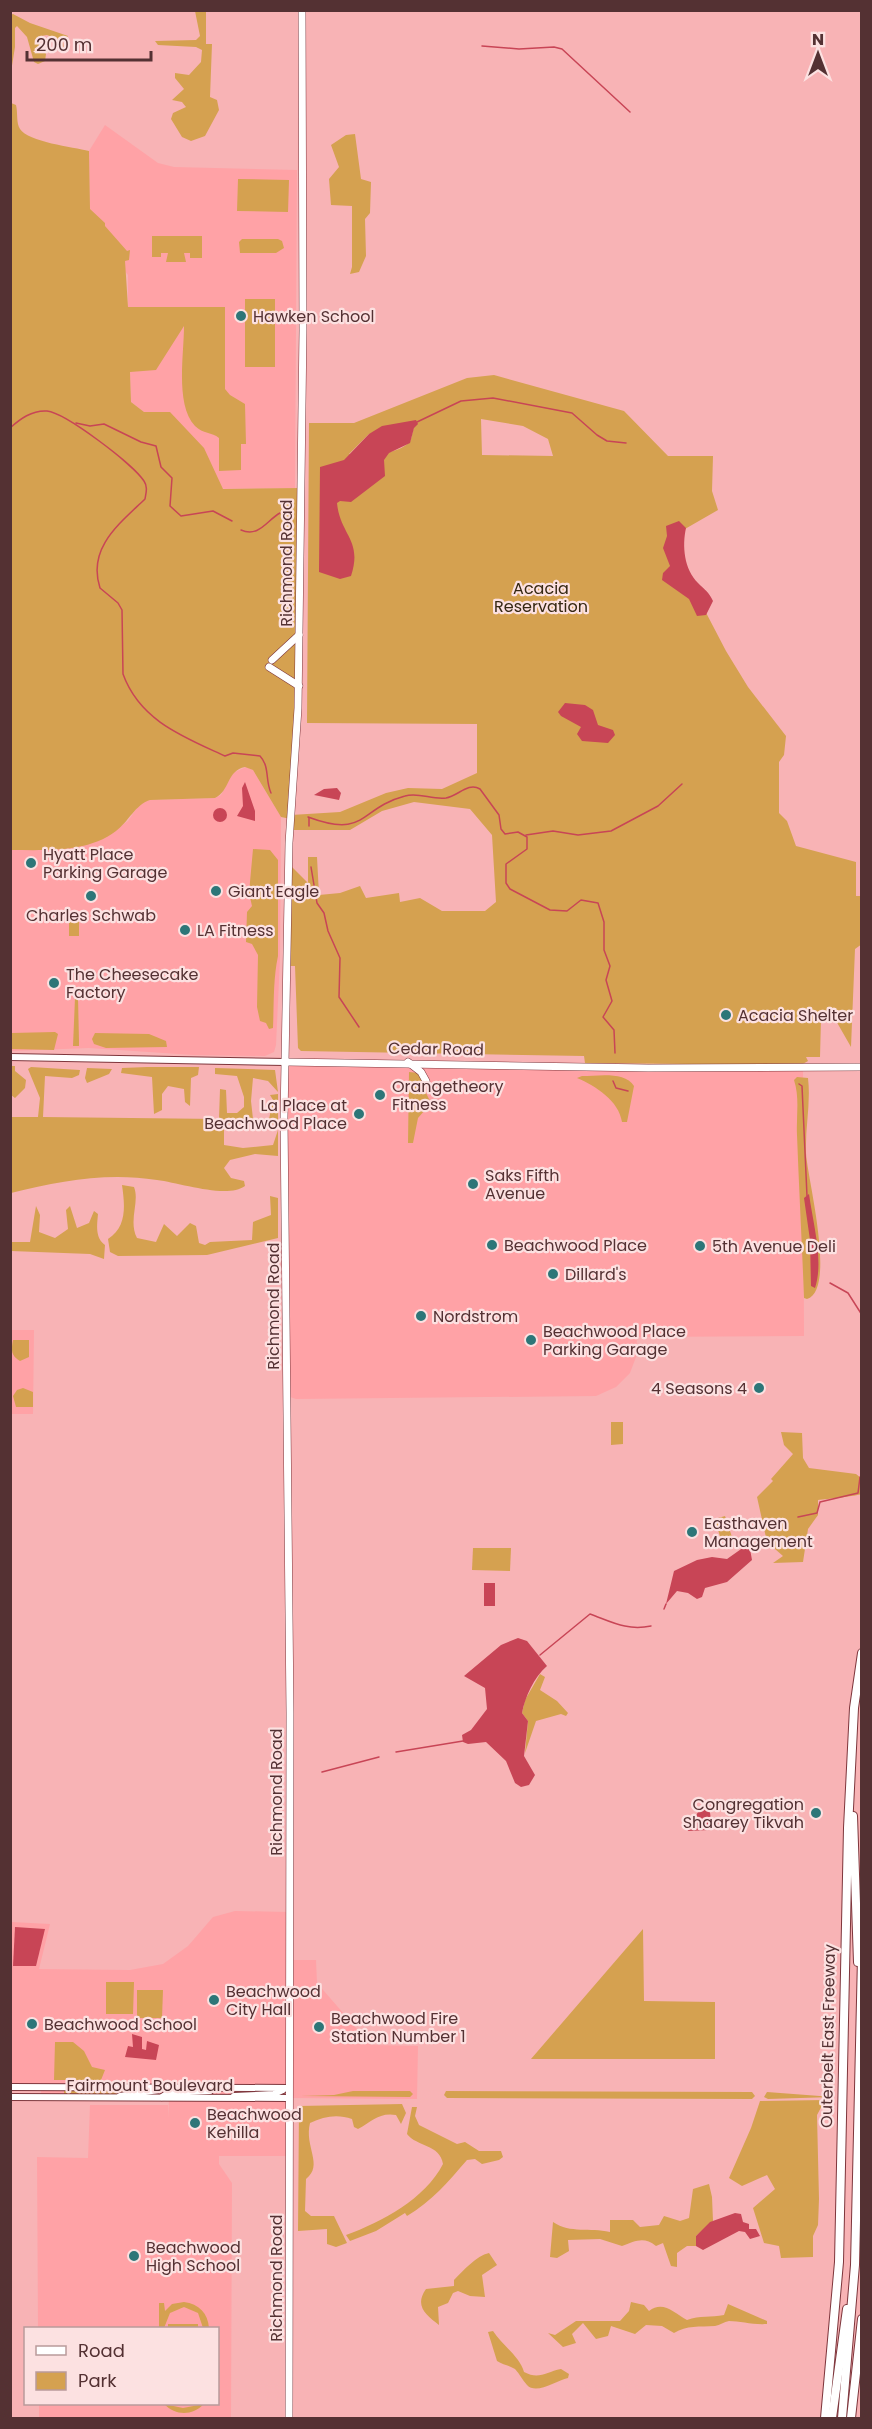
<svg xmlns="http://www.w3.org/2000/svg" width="872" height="2429" font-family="Poppins,sans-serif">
<rect width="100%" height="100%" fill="#f8b3b5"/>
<g fill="#ffa2a6">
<polygon points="105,125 158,163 174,167 297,170 295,488 199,489 154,420 131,402 130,372 185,307 128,307 128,275 90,226 89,151"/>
<polygon points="246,767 253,770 281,817 280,959 276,1045 274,1052 265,1056 193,1055 89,1048 11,1051 10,850 64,849 105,837 128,821 140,803 150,800 215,798 221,795 233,773"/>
<polygon points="286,1062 803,1069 804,1336 637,1337 636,1357 630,1373 616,1387 596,1396 296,1399 287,1396"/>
<polygon points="11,1330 34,1330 33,1414 11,1414"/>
<polygon points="235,1911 289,1912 289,1960 316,1960 317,1983 371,2045 418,2046 417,2099 289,2098 289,2156 219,2156 219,2164 232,2183 231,2418 39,2418 39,2404 218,2404 218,2328 38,2328 37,2157 88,2158 90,2105 168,2105 168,2118 169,2100 41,2101 41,2085 11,2085 11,1922 50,1924 39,1969 130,1970 163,1964 188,1946 213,1917"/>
</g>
<g fill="#d5a150" fill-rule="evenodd">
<polygon points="195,11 206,11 206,44 212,44 210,97 217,100 219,110 205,136 191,141 182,137 171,119 173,113 186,107 182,102 172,100 184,89 175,78 175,73 189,75 201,62 202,50 196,47 158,45 155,41 196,40 200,36"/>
<polygon points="13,14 30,23 68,36 63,42 64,53 61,52 55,38 47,35 41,36 40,45 46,54 45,61 38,64 34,62 27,37 17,26 15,28 15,47 11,72 10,15"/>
<path d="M 11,103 L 16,105 C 18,113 16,123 20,129 C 28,142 73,147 89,151 L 90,209 L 105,223 L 105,226 L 127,251 L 130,250 L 129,260 L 125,261 L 128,307 L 225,307 L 225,389 L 230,395 L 245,404 L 246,444 L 241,444 L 241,470 L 219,471 L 219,438 C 212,432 203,434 195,426 C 175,405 184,355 184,326 L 156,370 L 130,372 L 131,402 L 144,412 L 170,412 L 204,448 L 223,489 L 300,488 L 299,651 L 291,815 L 340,812 L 386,793 L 408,788 L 442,789 L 477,773 L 477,724 L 307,723 L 309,423 L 354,423 L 467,378 L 494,375 L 624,411 L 668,456 L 713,456 L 712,491 L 718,510 L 678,533 L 678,559 L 726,651 L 748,687 L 786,736 L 784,755 L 779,762 L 779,813 L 787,821 L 796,846 L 856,862 L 856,896 L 861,896 L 862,944 L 855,949 L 851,1047 L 835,1019 L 821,1019 L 820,1057 L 806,1057 L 808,1061 L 801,1065 L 585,1063 L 584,1056 L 301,1051 L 298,1048 L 295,966 L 288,966 L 289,864 L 308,883 L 308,857 L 317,857 L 319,895 L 340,893 L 360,886 L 366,898 L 399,893 L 400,902 L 420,898 L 442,911 L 485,911 L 496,902 L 492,835 L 470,809 L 414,802 L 382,811 L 350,830 L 290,830 L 291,819 L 281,817 L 253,770 L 245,767 C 227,770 230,791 215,798 L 150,800 C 135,805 129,821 116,831 C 88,853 44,850 11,850 ZM 481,419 L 523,426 L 548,439 L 553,456 L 482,455 ZM 414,428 C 412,432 412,438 410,441 C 399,456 366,454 349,454 L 369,434 Z"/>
<polygon points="355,134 361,179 371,182 370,213 365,219 366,256 359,272 350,274 352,267 352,206 331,205 329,179 339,167 331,145 346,135"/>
<polygon points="238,179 289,180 288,212 237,211"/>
<polygon points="152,236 202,236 202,258 190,258 190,253 184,253 186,262 166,262 168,253 161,253 161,257 152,257"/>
<polygon points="242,239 278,239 282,241 284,248 276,253 240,253 239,242"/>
<rect x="245" y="299" width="30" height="68"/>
<path d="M 253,849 L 270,850 L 278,860 L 278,956 C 273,979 274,1005 273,1028 L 269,1029 L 266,1023 L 260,1021 L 257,1007 L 258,955 L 252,944 L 246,942 L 247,912 L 252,906 L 249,893 Z"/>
<polygon points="69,919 79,920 79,936 69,936"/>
<polygon points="75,998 78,998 79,1041 79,1046 73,1046"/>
<polygon points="55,1032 58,1034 54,1050 11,1049 11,1033"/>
<polygon points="95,1033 149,1034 166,1041 167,1047 106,1048 94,1044 92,1039"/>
<polygon points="10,1066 15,1066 15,1071 26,1080 25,1088 15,1098 11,1095"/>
<path d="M 31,1067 L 80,1070 L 79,1075 L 72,1078 L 45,1076 L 43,1117 L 219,1119 L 220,1089 L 226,1090 L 227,1113 L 237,1113 L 244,1107 L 244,1097 L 237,1076 L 215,1074 L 215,1068 L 275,1070 L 278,1092 L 268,1081 L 253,1078 L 251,1101 L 253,1119 L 262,1123 L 224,1124 L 224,1145 L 243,1148 L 273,1145 L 278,1130 L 278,1156 L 255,1154 L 230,1160 L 224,1168 L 231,1178 L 244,1181 L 245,1186 C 227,1199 181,1183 157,1180 C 106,1172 60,1181 11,1193 L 11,1117 L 38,1117 L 40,1098 L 28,1069 Z"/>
<polygon points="147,1067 199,1067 198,1075 191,1078 190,1106 185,1102 184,1089 168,1086 162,1094 162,1110 154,1114 152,1077 121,1073 122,1068"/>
<polygon points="87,1068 112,1069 109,1074 87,1083 85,1078"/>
<polygon points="409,1072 419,1073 424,1081 424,1089 431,1103 418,1118 413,1143 408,1143"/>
<path d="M 582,1076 C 598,1076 625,1071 634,1086 L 627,1122 L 622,1122 C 619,1101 596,1086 577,1078 Z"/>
<path d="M 797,1077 L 808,1078 C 811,1103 805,1128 806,1153 C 807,1177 837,1290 807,1299 L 804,1298 C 802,1244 799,1188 797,1135 C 796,1117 800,1098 794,1080 Z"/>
<polygon points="278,1094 278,1124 268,1124 273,1100 270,1095"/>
<path d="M 122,1185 L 134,1187 C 140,1202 128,1220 137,1238 L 156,1242 L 164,1224 L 177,1236 L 190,1223 L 196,1226 L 199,1243 L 205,1245 L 210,1242 L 252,1240 L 253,1222 L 271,1215 L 270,1196 L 278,1198 L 278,1238 L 207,1255 L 118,1256 L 110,1252 L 108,1239 C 127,1227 125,1206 122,1185 Z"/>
<path d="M 36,1206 L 40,1215 L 39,1232 L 55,1238 L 68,1229 L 66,1210 L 70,1206 L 77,1228 L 89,1223 L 94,1211 L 98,1214 C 97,1225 95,1238 105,1245 L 104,1259 L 90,1254 L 11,1251 L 11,1242 L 30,1242 Z"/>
<path d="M 13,1340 L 29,1340 L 29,1357 L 20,1361 C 11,1356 11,1350 13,1340 Z"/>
<polygon points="23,1388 33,1392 33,1407 16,1407 13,1396 17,1390"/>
<polygon points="611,1422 623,1422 623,1444 611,1445"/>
<path d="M 781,1432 L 802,1433 L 803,1458 L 809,1468 L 856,1474 L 861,1478 L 861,1494 C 857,1496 827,1499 818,1500 L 818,1515 L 808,1529 L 803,1562 L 773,1563 L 783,1556 L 767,1542 L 757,1497 L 773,1481 L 771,1479 L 793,1454 L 784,1445 Z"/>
<polygon points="725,1516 732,1537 721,1540 715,1519"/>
<polygon points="473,1548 511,1548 510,1571 472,1570"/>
<polygon points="540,1674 545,1677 540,1690 557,1701 568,1713 566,1716 561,1714 536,1721 525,1753 528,1721 522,1713 525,1700"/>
<polygon points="643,1929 644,2001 715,2002 715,2059 531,2059"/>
<polygon points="106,1982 134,1982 133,2014 106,2014"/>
<polygon points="137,1990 163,1990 162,2018 137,2018"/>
<polygon points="55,2042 73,2042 84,2051 92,2067 105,2070 101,2080 54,2080"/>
<polygon points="64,2089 148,2090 105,2096 64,2096"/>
<polygon points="353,2091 410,2091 413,2094 410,2097 301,2096 334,2095"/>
<polygon points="446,2091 752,2092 755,2096 752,2099 447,2098 444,2095"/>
<polygon points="767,2092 833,2097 768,2099 764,2097"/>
<polygon points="825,2100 817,2115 819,2199 818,2225 813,2236 813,2257 781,2258 779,2246 764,2243 753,2208 775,2189 767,2175 742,2186 729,2178 751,2128 760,2101"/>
<path d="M 402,2104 L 406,2113 L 401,2124 L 396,2115 C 379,2112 371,2122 358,2129 L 354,2127 L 352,2119 C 338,2114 324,2116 310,2123 C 304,2147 324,2165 306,2179 L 305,2211 L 311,2216 L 334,2216 L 347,2243 L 336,2247 L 327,2244 L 327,2229 L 298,2231 L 299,2106 Z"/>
<path d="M 412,2107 L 417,2107 L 415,2116 L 419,2125 L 457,2144 L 465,2142 L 479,2151 L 501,2151 L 503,2157 L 499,2160 L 482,2164 L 475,2159 L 467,2160 C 448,2182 432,2201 407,2216 L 405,2213 L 376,2231 L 350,2241 L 346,2235 C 382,2222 425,2199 443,2164 C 440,2144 417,2147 407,2134 Z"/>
<path d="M 709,2184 L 712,2197 L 713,2221 L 696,2236 L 696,2246 L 687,2246 L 677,2253 L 677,2267 L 671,2266 L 663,2243 L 656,2246 C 644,2236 635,2241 622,2246 L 600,2239 L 568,2240 L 569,2251 L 557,2258 L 550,2257 L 553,2222 C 571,2234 589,2227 610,2232 L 610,2220 L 633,2220 L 640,2227 L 659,2225 L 664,2216 L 680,2221 L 689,2218 L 693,2189 Z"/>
<path d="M 489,2253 L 497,2265 L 482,2275 L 485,2297 L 470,2296 L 458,2291 L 453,2293 L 448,2303 L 438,2307 L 439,2325 C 426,2315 414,2306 426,2289 L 454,2286 L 454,2280 C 464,2270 476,2256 489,2253 Z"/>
<path d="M 184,2302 C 199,2304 208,2313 209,2328 L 203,2328 L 198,2313 L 184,2307 L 170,2313 L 164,2328 L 159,2328 L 159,2303 L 164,2303 L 165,2311 L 172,2304 Z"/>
<path d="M 631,2302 L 644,2305 L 649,2311 C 663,2300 674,2313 687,2320 C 700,2315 711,2318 724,2315 L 728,2304 L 767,2321 L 767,2324 C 753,2325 740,2321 729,2321 C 724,2322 720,2325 715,2326 C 699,2327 687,2325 674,2333 L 662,2326 L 646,2325 L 635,2334 L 611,2326 L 608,2336 L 596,2339 L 583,2323 L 572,2334 L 576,2343 L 563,2347 L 548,2333 L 555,2335 L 576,2321 L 620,2321 L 629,2311 Z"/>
<rect x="168" y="2324" width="30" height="4"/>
<path d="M 493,2331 C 502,2345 520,2357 524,2372 C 539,2380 546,2372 561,2369 L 569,2374 L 568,2378 C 556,2381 536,2395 527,2385 C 522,2380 520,2374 515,2369 C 509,2365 503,2365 497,2361 L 488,2332 Z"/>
<path d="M 164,2404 L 183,2408 L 204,2404 C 192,2416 176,2416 164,2404 Z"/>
</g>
<g fill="#c84556">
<path d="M 416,420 L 418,424 L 414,428 L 410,443 L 389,453 L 384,460 L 385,476 L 351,502 L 340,501 L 337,503 C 340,535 363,540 351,576 L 340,579 L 319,572 L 320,467 L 344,460 L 369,434 L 382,426 Z"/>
<path d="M 679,521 L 686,528 C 682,546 684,569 698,583 C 705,590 709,592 713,601 L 706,615 L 697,616 L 689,599 L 662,580 L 663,573 L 670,566 L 663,548 L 667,536 L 666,526 Z"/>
<polygon points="565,703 585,705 593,710 598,725 613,730 615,735 608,743 582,741 577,734 581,727 561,716 558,712"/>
<polygon points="245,782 255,811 255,821 237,816 243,806 242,788"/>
<polygon points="337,788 341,793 339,800 314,795 324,789"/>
<circle cx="220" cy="815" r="7"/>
<path d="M 809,1194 C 813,1224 824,1261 815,1288 L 811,1286 L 810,1240 L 804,1198 Z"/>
<polygon points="744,1547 750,1549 752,1560 727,1582 705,1588 702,1597 697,1599 688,1593 677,1591 666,1604 674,1571 697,1560 712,1557 727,1559"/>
<rect x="484" y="1583" width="11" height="23"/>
<path d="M 518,1638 L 527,1641 L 547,1666 C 534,1677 525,1697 522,1713 L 528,1721 L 524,1756 L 535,1775 L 529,1785 L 521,1787 L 515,1783 L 506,1761 L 486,1742 L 468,1744 L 463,1742 L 462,1735 L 471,1730 L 487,1709 L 485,1688 L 464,1676 L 501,1645 Z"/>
<polygon points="705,1803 709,1805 711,1820 709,1830 688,1831 687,1827"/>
<polygon points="15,1927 45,1929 36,1966 13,1966"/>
<polygon points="132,2034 142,2037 142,2049 146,2050 147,2041 159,2045 156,2060 125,2057 128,2046 133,2047"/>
<polygon points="735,2213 741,2214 743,2222 749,2224 749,2229 756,2229 760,2236 750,2239 745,2232 739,2231 703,2250 696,2246 696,2236 710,2222"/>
</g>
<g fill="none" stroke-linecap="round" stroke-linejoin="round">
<g stroke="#c84556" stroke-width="1.5">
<polyline points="482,46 519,49 554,47 562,49 630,112"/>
<polyline points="417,422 461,401 493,398 572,413 597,435 607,441 626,443"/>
<polyline points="76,423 90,426 104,424 141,442 156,446 161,467 172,478 170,506 181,516 213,511 232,521"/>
<path d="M 10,428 C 20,419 32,410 47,411 C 66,413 134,465 144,481 C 148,487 146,493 145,499 C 119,524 87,548 100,588 L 118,603 L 122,610 L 123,674 C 140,721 184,737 225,756 L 233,753 L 260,756 C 270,767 265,780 271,793"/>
<path d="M 241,530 C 259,538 267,520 280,513"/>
<path d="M 308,817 C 367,839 359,808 405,796 C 419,792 432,800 446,798 C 458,796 468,782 480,789 L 499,815 L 501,829 L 505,834 L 518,832 L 527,837 L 527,849 L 506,864 L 506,883 L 510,889 L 550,910 L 567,911 L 581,900 L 598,903 L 604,922 L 604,950 L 610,966 L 606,980 L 612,1001 L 603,1017 L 614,1030 L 615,1053"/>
<polyline points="309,818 309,826"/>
<polyline points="526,835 553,831 578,835 611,831 658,806 682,784"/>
<polyline points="311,867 317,903 324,913 328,931 340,958 339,997 359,1027"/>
<polyline points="613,1081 616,1088 628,1091"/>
<polyline points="799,1084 802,1086 807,1196"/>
<polyline points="830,1283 848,1293 862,1315"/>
<polyline points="798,1517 817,1513 820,1502 858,1493 860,1477"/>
<polyline points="664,1609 666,1604"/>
<path d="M 540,1655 L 590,1614 C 612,1622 627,1631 651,1626"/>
<polyline points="396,1752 463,1741"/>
<polyline points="322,1772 379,1757"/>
</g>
<defs>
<g id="secondary">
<polyline points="10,1057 286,1062"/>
<polyline points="10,2087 289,2088"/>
<polyline points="120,2096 158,2090"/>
<polyline points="234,2096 274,2094 283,2090"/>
<polyline points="10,2097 289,2098"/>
<polyline points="162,2097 168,2093 210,2091"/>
</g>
<g id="primary">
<polyline points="272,660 299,635"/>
<polyline points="269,667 299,686"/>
<polyline points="286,1062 648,1068 862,1067"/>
<polyline points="408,1062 421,1072 426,1081"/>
<polyline points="289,2418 290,1713 284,1118 289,843 298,708 303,330 302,10"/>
</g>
<g id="highway">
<polyline points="853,1816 858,1962"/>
<polyline points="825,2418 839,2262 848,1828 854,1708 862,1653"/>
<polyline points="832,2418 847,2309"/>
<polyline points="842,2418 855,2265 862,1957"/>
<polyline points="851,2418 862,2319"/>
</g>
</defs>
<use href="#secondary" stroke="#7e363c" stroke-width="8"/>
<use href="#primary" stroke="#7e363c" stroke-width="8"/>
<use href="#highway" stroke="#7e363c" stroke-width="10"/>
<use href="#secondary" stroke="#fff" stroke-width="6"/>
<use href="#primary" stroke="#fff" stroke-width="7"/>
<use href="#highway" stroke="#fff" stroke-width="8"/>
</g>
<g fill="#2d7678" stroke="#fce1e1" stroke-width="2">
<circle cx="241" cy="316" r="6"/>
<circle cx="31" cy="863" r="6"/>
<circle cx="216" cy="891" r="6"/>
<circle cx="91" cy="896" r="6"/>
<circle cx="185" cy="930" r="6"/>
<circle cx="54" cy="983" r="6"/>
<circle cx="726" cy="1015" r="6"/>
<circle cx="380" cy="1095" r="6"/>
<circle cx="359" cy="1114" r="6"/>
<circle cx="473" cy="1184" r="6"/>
<circle cx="492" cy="1245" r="6"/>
<circle cx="700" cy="1246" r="6"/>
<circle cx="553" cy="1274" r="6"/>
<circle cx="421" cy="1316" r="6"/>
<circle cx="531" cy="1340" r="6"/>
<circle cx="759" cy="1388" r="6"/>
<circle cx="692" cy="1532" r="6"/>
<circle cx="816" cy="1813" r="6"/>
<circle cx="214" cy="2000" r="6"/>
<circle cx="32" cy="2024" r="6"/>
<circle cx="319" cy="2027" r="6"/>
<circle cx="195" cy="2123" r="6"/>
<circle cx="134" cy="2256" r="6"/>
</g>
<g text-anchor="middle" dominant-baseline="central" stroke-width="4.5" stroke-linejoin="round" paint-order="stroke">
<g font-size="16" fill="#543133" stroke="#fce1e1" text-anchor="start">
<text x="253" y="316">Hawken School</text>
<text x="43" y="854">Hyatt Place<tspan x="43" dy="18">Parking Garage</tspan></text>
<text x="228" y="891">Giant Eagle</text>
<text x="91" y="915" text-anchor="middle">Charles Schwab</text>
<text x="197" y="930">LA Fitness</text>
<text x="66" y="974">The Cheesecake<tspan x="66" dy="18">Factory</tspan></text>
<text x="738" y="1015">Acacia Shelter</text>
<text x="392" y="1086">Orangetheory<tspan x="392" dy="18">Fitness</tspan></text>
<text x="347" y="1105" text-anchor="end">La Place at<tspan x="347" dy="18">Beachwood Place</tspan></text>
<text x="485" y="1175">Saks Fifth<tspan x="485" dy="18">Avenue</tspan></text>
<text x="504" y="1245">Beachwood Place</text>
<text x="712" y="1246">5th Avenue Deli</text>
<text x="565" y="1274">Dillard's</text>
<text x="433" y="1316">Nordstrom</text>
<text x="543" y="1331">Beachwood Place<tspan x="543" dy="18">Parking Garage</tspan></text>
<text x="747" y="1388" text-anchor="end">4 Seasons 4</text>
<text x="704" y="1523">Easthaven<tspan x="704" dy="18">Management</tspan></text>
<text x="804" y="1804" text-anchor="end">Congregation<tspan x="804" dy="18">Shaarey Tikvah</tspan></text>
<text x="226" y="1991">Beachwood<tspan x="226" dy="18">City Hall</tspan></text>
<text x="331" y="2018">Beachwood Fire<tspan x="331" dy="18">Station Number 1</tspan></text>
<text x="44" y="2024">Beachwood School</text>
<text x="207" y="2114">Beachwood<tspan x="207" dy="18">Kehilla</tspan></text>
<text x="146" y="2247">Beachwood<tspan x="146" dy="18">High School</tspan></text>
</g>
<g font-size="16" fill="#543133" stroke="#fce1e1">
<text transform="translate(286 563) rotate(-90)">Richmond Road</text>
<text transform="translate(436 1049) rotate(1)">Cedar Road</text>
<text transform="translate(273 1306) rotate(-90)">Richmond Road</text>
<text transform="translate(276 1792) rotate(-90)">Richmond Road</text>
<text transform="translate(828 2036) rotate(-89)">Outerbelt East Freeway</text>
<text x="150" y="2085">Fairmount Boulevard</text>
<text transform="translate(276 2278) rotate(-90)">Richmond Road</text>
</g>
<g font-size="16" fill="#352712" stroke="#fce1e1">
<text x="541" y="588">Acacia<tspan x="541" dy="18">Reservation</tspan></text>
</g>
</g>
<rect width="872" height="2429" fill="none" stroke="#543133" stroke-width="24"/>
<rect x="24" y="2327" width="195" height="78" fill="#fce1e1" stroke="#b99b9b" stroke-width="1.5"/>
<rect x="36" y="2346" width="30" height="9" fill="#ffffff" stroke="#b99b9b" stroke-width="1.5"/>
<text x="78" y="2357" font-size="18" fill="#543133">Road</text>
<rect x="36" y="2372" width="30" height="18" fill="#d5a150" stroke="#b99b9b" stroke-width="1.5"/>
<text x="78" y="2387" font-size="18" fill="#543133">Park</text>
<g transform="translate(818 54)" stroke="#fce1e1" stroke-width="4.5" paint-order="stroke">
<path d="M0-4.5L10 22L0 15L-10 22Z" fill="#543133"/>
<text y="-9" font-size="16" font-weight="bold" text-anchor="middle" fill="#543133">N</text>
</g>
<path d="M27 51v9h124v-9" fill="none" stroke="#543133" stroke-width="3"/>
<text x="36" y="51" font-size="18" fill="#543133" stroke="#fce1e1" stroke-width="4.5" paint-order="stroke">200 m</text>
</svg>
